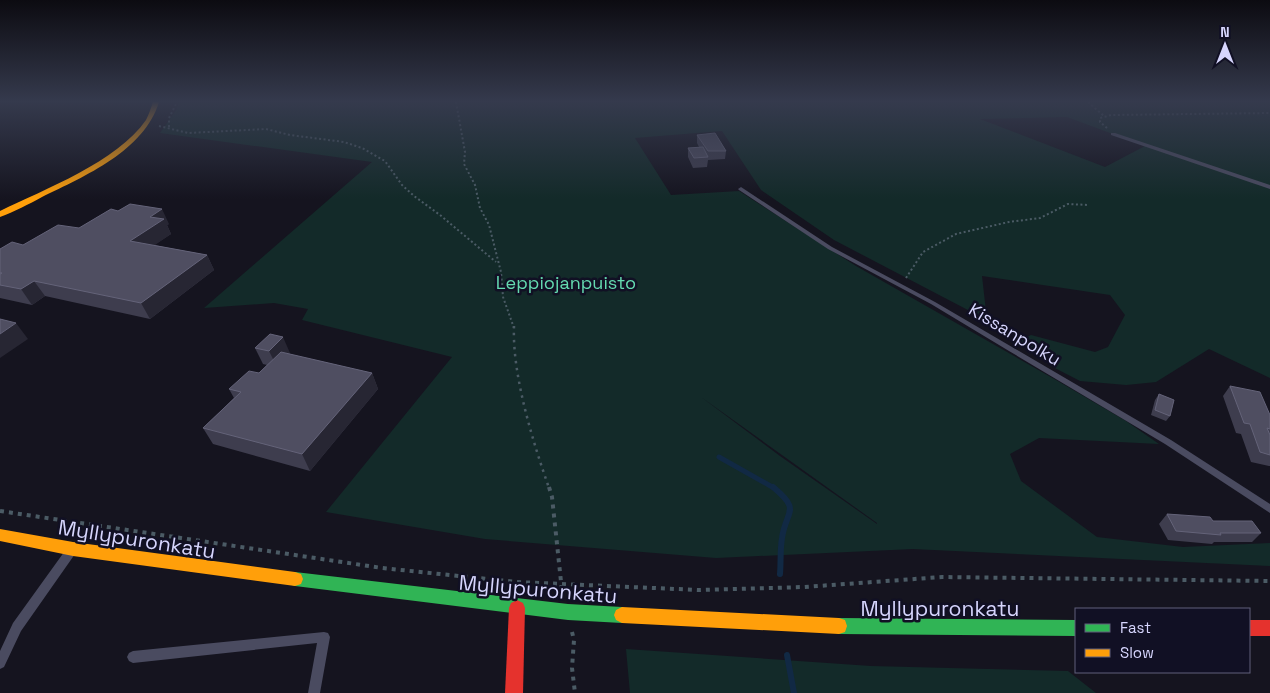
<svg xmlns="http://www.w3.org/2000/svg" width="1270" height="693" font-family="'Space Grotesk',sans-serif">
<rect width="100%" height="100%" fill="#15141f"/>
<g fill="#132a29" fill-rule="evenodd">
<path d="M 179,102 L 1270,102 L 1270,378 L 1209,349 L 1156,382 L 1126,385 L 1080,381 L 1051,366 L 1019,341 L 1031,335 L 1095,352 L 1108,347 L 1125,315 L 1110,295 L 982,276 L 987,320 L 834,240 L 761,190 L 722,131 L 635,138 L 671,195 L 739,191 L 856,266 L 1056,380 L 1126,421 L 1159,444 L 1039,438 L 1010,454 L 1021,481 L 1097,537 L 1183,547 L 1270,543 L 1270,566 L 913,549 L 716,558 L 485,539 L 326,512 L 452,357 L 302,320 L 308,309 L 274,303 L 204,308 L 372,162 L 160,133 L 176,110 ZM 1067,117 L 1145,146 L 1105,167 L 980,119 ZM 701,397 L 877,523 L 877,524 L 780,456 Z"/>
<polygon points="626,649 871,666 1068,671 1096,693 630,693"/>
</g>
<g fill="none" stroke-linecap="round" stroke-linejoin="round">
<polyline stroke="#112944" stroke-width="5" points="719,457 774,488"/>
<g stroke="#112944" stroke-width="6">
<path d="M 773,487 C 802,511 786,510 782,538 C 780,550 781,562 780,574"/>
<polyline points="787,655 794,693"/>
</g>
<g stroke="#4b5b65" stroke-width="2" stroke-dasharray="2 2.5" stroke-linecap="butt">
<polyline points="456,102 465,152 464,164 475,185 480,208 489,225 501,272 503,297 514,328"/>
<polyline points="1088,102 1104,116"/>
<polyline points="159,126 188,133 266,129 290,135 344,142 362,148 385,161 402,185 414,196 440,215 496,262"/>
<polyline points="169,127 169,118 177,102"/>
<polyline points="1107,128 1100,122 1100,118 1111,115 1270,113"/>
<polyline points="906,278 923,252 956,234 1009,222 1040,218 1068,204 1088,205"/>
</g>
<path stroke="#4b5b65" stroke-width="2.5" stroke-dasharray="2.5 4.5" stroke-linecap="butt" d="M 514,326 C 512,375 533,442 549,488"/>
<g stroke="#4b5b65" stroke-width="4" stroke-dasharray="4 5" stroke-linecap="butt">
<polyline points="549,487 552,497 562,591"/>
<polyline points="0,511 382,568 517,582 699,590 804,587 942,577 1270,581"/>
<polyline points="572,632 574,640 572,668 575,693"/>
</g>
<g fill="#4a4b60" fill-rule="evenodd">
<polygon points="1111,133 1115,133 1270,185 1270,189 1111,135"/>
<polygon points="741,187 832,247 935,302 1171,440 1270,504 1270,513 1165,444 1009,351 931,304 828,249 739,190 738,189"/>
<polygon points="71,547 75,548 76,551 75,554 21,631 4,667 0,669 0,651 13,623 67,548"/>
<polygon points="324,632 328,633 330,637 320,693 308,693 317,643 133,663 129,661 127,657 129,653 133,651"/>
</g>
<g fill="#30b455" fill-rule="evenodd">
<polygon points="295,572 568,604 622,607 628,610 630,615 628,620 622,623 568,620 295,586 289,584 287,579 289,574"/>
<polygon points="839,618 1076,620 1076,636 839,634 833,632 831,626 833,620"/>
</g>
<g fill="#ff9f0a" fill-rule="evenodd">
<path d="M 153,102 L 159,102 C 144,151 85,176 42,197 C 29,204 14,212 0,217 L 0,211 C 45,189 117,162 146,120 C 149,114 151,108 153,102 Z"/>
<polygon points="0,529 73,542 295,572 301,574 303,579 301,584 295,586 73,556 0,541"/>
<polygon points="622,607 839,618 845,620 847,626 845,632 839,634 622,623 616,620 614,615 616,610"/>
</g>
<g fill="#e5322d" fill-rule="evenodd">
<polygon points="517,600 523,603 525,608 523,693 505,693 509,608 511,603"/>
<rect x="1249" y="620" width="21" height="16"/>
</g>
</g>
<g fill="#3e3d4e">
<polygon points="697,135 726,151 725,159 708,160 707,167 693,168 688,157 688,148 699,147 697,143"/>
<polygon points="169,224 167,225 171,234 154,245 207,255 214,270 150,319 45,296 32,305 0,298 0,249 23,245"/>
<polygon points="255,348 290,353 289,354 372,373 378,389 310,471 213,444 203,428 234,398 229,389 259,373 267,365 263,364"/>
<polygon points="1230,386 1270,415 1270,466 1269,466 1251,462 1241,434 1236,433 1223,396"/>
<polygon points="1159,394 1170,416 1166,421 1151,415 1155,400"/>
<polygon points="1167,514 1213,521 1261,533 1252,542 1214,542 1212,544 1168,540 1159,524"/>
</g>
<g fill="#272633">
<polygon points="162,209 169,224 167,225 171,234 139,256 130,241 150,217"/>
<polygon points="207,255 214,270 150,319 141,303"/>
<polygon points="34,281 45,296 32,305 21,289"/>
<polygon points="16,323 28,339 0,358 0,334"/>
<polygon points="283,337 290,353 277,367 269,351"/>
<polygon points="372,373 378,389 310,471 302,454"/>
</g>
<g fill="#4f4e61" stroke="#646379">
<polygon points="715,133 726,151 708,151 697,135"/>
<polygon points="703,147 708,157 694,158 688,148"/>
<polygon points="130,204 162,209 150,217 164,219 130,241 207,255 141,303 34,281 21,289 0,285 0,274 2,273 0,273 0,249 12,242 23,245 58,225 79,228 111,209 118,211"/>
<polygon points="0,319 16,323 0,334"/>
<polygon points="270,334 283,337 269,351 255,348"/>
<polygon points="281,352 372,373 302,454 203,428 241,392 229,389 249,371 259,373"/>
<polygon points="1230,386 1260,392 1270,415 1270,429 1267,428 1270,435 1270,455 1260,452 1250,424 1244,423"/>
<polygon points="1159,394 1174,400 1170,416 1155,410"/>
<polygon points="1167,514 1210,517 1213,521 1252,521 1261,533 1220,533 1221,535 1176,531"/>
</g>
<linearGradient id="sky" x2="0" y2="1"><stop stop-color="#0c0b11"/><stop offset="0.51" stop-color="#353a4d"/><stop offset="1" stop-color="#353a4d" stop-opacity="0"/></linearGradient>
<rect width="1270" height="199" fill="url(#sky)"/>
<g text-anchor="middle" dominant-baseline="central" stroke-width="5" stroke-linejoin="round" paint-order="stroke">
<g font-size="18" fill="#64dab0" stroke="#111024">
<text x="566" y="282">Leppiojanpuisto</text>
</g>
<g font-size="18" fill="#d6d5fd" stroke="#111024">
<text transform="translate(1015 334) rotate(31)">Kissanpolku</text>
</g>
<g font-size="21" fill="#d6d5fd" stroke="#111024">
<text transform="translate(137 539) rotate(9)">Myllypuronkatu</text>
<text transform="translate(538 589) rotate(5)">Myllypuronkatu</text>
<text x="940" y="608">Myllypuronkatu</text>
</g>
</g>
<rect x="1075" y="608" width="175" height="65" fill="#111024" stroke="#605f7b"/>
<rect x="1085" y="624" width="25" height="8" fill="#30b455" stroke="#605f7b"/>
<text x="1120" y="633" font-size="15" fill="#d6d5fd">Fast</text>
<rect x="1085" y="649" width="25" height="8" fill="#ff9f0a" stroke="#605f7b"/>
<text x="1120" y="658" font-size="15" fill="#d6d5fd">Slow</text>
<g transform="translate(1225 45)" stroke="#111024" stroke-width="4" paint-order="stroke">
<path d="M0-4L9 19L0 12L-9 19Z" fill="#d6d5fd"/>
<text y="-8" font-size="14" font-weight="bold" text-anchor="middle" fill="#d6d5fd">N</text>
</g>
</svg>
